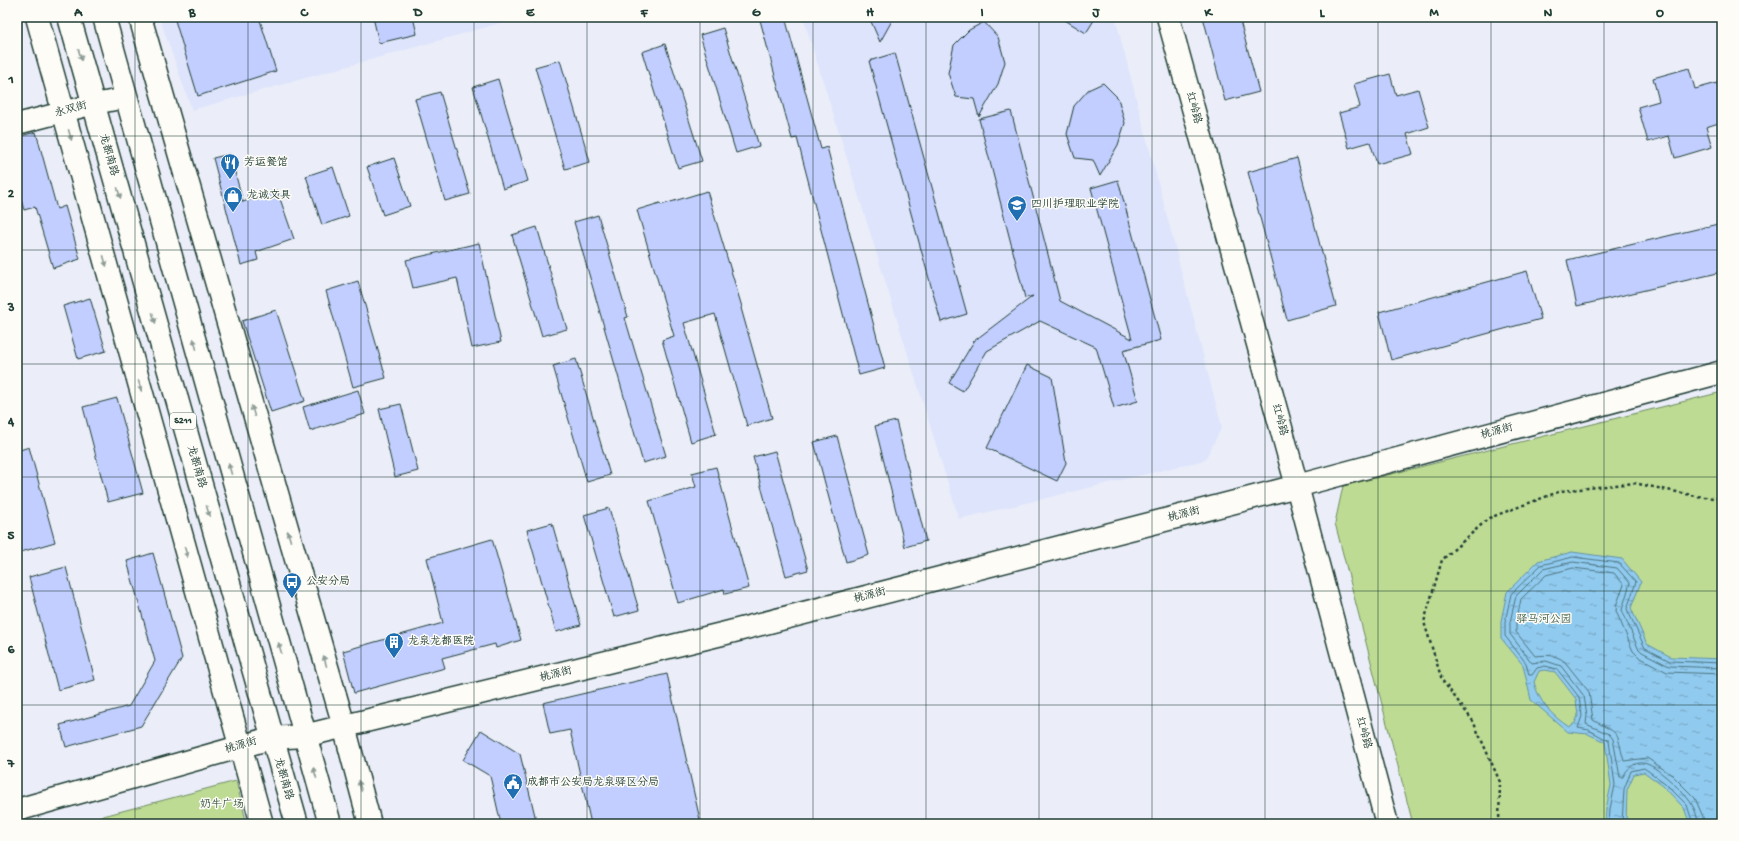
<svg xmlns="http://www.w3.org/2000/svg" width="1739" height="841" font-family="'Gochi Hand','LXGW WenKai TC',sans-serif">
<defs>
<pattern id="water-ripples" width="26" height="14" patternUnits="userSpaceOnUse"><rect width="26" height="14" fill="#90caef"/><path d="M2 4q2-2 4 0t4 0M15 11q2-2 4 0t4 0" fill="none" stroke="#75a5c2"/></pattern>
</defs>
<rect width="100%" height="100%" fill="#ebeef9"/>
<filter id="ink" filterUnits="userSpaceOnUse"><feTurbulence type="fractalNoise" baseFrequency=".025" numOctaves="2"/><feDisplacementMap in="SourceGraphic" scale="8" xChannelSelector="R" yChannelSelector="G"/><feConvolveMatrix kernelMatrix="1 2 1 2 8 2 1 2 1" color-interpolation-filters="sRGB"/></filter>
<g filter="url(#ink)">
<g fill="#dee4fb">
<polygon points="159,17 522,17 192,110"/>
<polygon points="803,17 1115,17 1222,427 1205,460 959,519"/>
</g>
<g fill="#bddb93" stroke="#6e8c64">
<polygon points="1722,392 1722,824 1413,824 1335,523 1343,486"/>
<polygon points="236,781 247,824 73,824"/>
</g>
<path fill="url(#water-ripples)" stroke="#6392a4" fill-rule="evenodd" d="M 1572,552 L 1622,559 L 1641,582 L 1631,608 L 1647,644 L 1671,657 L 1722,659 L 1722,824 L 1690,824 L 1684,808 L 1663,786 L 1644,772 L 1634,774 L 1627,790 L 1626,824 L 1605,824 L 1606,809 L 1611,785 L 1605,742 L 1588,734 L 1568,732 L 1531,700 L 1523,665 L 1501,638 L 1501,621 L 1507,592 L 1538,561 ZM 1545,670 L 1555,672 L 1576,699 L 1578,716 L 1575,723 L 1569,727 C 1551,715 1539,702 1534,682 L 1539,671 Z"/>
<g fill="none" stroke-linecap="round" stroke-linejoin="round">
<g stroke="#4c757f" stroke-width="1">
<polyline points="1609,824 1610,809 1615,785 1609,741 1589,730 1578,728 1582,716 1579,697 1557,669 1545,666 1537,668 1532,675 1529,675 1526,663 1505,636 1505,622 1511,594 1541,565 1573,557 1619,563 1636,582 1627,609 1645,648 1670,661 1722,663"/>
<polyline points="1622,824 1624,789 1631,771 1644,768 1665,783 1687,805 1693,824"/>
<path d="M 1698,824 C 1698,818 1695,809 1691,803 C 1686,794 1657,767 1647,764 C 1636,760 1627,768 1623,777 L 1620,777 L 1613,739 L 1609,734 L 1586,724 L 1587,715 L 1584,696 L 1561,666 L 1546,661 L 1532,663 L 1510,634 L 1510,622 L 1516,596 L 1543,569 L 1573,562 L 1617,568 L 1630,583 L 1622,610 L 1638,648 L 1642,652 L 1669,666 L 1722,668"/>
<path d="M 1704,824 L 1703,817 L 1695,798 L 1672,775 L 1647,758 L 1624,761 C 1615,729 1623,737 1593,720 L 1589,692 L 1565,662 C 1556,654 1546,655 1535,656 L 1516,632 L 1516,623 L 1521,599 L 1546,575 L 1573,568 L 1614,573 L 1624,585 L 1617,603 L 1616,611 L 1633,651 L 1639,657 L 1667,672 L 1722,674"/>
</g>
</g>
<g fill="#c1ceff" stroke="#1f3d34">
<polygon points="174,17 259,17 276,71 198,96"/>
<polygon points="373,17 413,17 417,34 379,43"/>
<polygon points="772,17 785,17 821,149 827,147 885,368 859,375 797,138 792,139 760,20"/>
<polygon points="869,17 894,17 880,42"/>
<polygon points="1060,17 1096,17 1086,33"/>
<polygon points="1203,17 1239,17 1259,92 1225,101"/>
<polygon points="984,22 998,37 1005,62 998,84 979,117 974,99 956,97 948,73 954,45 969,30"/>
<polygon points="723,28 759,146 736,153 700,35"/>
<polygon points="665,44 702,161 678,168 642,52"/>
<polygon points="895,53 967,314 941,322 869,61"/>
<polygon points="560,60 590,162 565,169 535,67"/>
<polygon points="1689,68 1695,89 1717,83 1722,100 1722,122 1706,127 1712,147 1675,158 1669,136 1648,142 1638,107 1659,101 1653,78"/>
<polygon points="1390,74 1396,95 1418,89 1429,127 1407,134 1413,154 1377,164 1370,142 1349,148 1339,113 1360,107 1354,84"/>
<polygon points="498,79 528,181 503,189 473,87"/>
<polygon points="1103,83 1118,98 1125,123 1118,145 1100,176 1093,160 1075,158 1067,134 1074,106 1088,90"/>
<polygon points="440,92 470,194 445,201 415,99"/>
<polygon points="1011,111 1060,301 1132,339 1091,188 1118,180 1161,340 1123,350 1138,401 1114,408 1096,347 1040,321 987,351 963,391 949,383 974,341 1033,296 1025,298 979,119"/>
<polygon points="36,132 57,209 65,206 80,259 53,268 35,207 24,210 17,186 17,137"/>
<polygon points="230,154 243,202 277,190 294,239 256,252 258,260 241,265 213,158"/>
<polygon points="394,158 410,206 383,215 367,167"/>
<polygon points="1297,158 1336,306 1287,320 1248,172"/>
<polygon points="333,167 349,216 322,225 306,176"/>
<polygon points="707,191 742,307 741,308 772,418 747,426 715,314 684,323 716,434 691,442 662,340 674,336 637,210 660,203 661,205"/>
<polygon points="598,215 628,317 625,318 666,456 643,463 574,222"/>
<polygon points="1722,223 1722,272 1577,306 1567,260"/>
<polygon points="537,227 567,329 542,336 512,235"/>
<polygon points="479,243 501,342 472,348 457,278 413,288 406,260"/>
<polygon points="1527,271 1541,319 1391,360 1379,312"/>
<polygon points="358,281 386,378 353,387 326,291"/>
<polygon points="90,298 106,351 78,359 63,306"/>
<polygon points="276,310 305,401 271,412 242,321"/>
<polygon points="576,359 610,475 587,482 553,366"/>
<polygon points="1027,365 1052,377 1066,463 1057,481 987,448"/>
<polygon points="358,390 365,414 310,431 303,407"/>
<polygon points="117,398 143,493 108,502 83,407"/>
<polygon points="401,404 418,471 395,477 379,409"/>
<polygon points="896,421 926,541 905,547 875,426"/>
<polygon points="837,436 869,555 846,562 814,442"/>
<polygon points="29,447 55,542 21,552 17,539 17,451"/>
<polygon points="775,451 808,570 786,576 753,457"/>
<polygon points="716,467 749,588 725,594 724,589 678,603 649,501 696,487 692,473"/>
<polygon points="609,508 639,610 614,617 584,515"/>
<polygon points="552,523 581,625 556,632 527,530"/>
<polygon points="492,539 521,640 496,648 495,644 442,658 445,668 354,693 343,651 443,623 427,558"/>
<polygon points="153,553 182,658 141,726 66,747 60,725 129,706 155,661 127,561"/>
<polygon points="66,567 95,680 58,690 29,577"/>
<polygon points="667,674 701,824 591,824 570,730 550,734 543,703"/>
<polygon points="481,730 520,754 537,824 501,824 490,776 463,760"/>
</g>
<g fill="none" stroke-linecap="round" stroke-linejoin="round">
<defs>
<polyline id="minor" points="17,124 94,104 126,98"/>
<g id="tertiary">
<polyline points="37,17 262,824"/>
<polyline points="140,17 344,726 370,824"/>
<polyline points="1168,17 1297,486 1387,824"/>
<polyline points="17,810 271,738 304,736 726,633 1297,486 1722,372"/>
</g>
<g id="primary">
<polyline points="69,17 297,824"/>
<polyline points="104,17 330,824"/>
</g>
</defs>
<use href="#minor" stroke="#1f3d34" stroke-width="23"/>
<use href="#tertiary" stroke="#1f3d34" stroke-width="25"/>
<use href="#primary" stroke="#1f3d34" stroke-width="25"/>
<polyline stroke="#1f3d34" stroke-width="2.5" stroke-dasharray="3 3" stroke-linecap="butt" points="1499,824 1500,782 1473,721 1442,680 1424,622 1442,560 1489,518 1561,491 1634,483 1696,496 1722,499"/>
<use href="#minor" stroke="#fdfcf7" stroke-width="20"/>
<use href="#tertiary" stroke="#fdfcf7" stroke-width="22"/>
<use href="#primary" stroke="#fdfcf7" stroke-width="22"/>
</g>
<defs><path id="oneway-solid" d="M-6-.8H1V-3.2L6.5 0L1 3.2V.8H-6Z"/></defs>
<g fill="#8e9c96">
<use href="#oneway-solid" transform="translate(80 55) rotate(74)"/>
<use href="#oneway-solid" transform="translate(70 135) rotate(74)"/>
<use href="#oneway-solid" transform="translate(119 193) rotate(74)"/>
<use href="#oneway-solid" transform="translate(105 261) rotate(74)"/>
<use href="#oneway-solid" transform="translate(154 318) rotate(74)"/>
<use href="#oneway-solid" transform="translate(195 344) rotate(-106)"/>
<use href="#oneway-solid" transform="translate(140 386) rotate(74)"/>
<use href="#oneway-solid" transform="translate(253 411) rotate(-106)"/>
<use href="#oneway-solid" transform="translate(230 469) rotate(-106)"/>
<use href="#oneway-solid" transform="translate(208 511) rotate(74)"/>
<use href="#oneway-solid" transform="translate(289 536) rotate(-106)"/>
<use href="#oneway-solid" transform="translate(186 552) rotate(74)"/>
<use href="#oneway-solid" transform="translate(280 648) rotate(-106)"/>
<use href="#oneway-solid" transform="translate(325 661) rotate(-106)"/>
<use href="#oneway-solid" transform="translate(315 773) rotate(-106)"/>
<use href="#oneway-solid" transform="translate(360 786) rotate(-105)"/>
</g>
</g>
<path fill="none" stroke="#1f3d34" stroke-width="1" stroke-opacity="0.55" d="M 135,17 L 135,824M 248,17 L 248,824M 361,17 L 361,824M 474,17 L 474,824M 587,17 L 587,824M 700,17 L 700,824M 813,17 L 813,824M 926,17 L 926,824M 1039,17 L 1039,824M 1152,17 L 1152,824M 1265,17 L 1265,824M 1378,17 L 1378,824M 1491,17 L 1491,824M 1604,17 L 1604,824M 17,136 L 1722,136M 17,250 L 1722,250M 17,364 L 1722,364M 17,477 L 1722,477M 17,591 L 1722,591M 17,705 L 1722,705"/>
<defs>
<symbol id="restaurant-pin" viewBox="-11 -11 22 30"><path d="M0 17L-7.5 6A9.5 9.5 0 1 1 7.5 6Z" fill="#1f6fb2" stroke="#fdfcf7"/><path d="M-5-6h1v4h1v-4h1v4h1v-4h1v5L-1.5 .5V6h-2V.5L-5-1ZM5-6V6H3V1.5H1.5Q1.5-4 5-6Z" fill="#fff"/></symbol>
<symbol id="shop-pin" viewBox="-11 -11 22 30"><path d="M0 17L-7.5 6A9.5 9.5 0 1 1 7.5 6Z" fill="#1f6fb2" stroke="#fdfcf7"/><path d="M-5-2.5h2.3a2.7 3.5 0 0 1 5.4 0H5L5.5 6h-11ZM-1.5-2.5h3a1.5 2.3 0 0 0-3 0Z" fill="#fff"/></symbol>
<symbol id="university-pin" viewBox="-11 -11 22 30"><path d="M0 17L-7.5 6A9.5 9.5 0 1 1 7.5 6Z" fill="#1f6fb2" stroke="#fdfcf7"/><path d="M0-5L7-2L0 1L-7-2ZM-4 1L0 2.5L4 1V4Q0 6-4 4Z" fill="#fff"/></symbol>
<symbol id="bus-pin" viewBox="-11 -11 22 30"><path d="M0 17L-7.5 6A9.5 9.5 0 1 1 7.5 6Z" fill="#1f6fb2" stroke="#fdfcf7"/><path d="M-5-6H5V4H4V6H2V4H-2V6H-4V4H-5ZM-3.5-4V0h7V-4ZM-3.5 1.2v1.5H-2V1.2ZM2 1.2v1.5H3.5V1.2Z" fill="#fff"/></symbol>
<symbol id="building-pin" viewBox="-11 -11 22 30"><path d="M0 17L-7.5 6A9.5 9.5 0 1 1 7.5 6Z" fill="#1f6fb2" stroke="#fdfcf7"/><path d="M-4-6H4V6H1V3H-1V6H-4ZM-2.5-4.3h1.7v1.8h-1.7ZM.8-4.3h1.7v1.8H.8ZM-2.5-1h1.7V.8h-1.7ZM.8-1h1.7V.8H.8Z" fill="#fff"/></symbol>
<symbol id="civic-pin" viewBox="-11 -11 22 30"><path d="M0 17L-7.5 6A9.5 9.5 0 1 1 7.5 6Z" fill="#1f6fb2" stroke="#fdfcf7"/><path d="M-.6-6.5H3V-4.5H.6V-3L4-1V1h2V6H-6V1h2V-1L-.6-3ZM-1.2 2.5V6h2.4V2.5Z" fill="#fff"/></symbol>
</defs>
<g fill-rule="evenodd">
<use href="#restaurant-pin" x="219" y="152" width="22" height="30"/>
<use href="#shop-pin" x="222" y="185" width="22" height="30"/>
<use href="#university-pin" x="1006" y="194" width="22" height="30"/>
<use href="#bus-pin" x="281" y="571" width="22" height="30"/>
<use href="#building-pin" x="383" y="631" width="22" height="30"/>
<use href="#civic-pin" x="502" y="772" width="22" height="30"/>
</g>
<g text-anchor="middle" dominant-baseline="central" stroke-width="3" stroke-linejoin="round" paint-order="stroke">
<rect fill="#fdfcf7" stroke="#62766e" stroke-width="1" x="170" y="413" width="26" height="16" rx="3"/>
<g font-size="10" font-weight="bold" fill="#1f3d34">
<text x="183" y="421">S211</text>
</g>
<g font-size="11" fill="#1f3d34" stroke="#fdfcf7">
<text transform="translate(1193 108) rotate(75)">红岭路</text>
<text transform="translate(71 110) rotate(-15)">永双街</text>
<text transform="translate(108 155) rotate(74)">龙都南路</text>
<text transform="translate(1279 420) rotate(75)">红岭路</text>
<text transform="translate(1497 432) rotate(-15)">桃源街</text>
<text transform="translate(196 467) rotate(74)">龙都南路</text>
<text transform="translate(1184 515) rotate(-14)">桃源街</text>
<text transform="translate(870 596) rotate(-14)">桃源街</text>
<text transform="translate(556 675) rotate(-14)">桃源街</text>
<text transform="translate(1363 733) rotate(75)">红岭路</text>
<text transform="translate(241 746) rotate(-16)">桃源街</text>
<text transform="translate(283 779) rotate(74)">龙都南路</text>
</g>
<g font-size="11" fill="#1f3d34" stroke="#fdfcf7" text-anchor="start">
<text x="244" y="163">芳运餐馆</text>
<text x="247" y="196">龙诚文具</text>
<text x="1031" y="205">四川护理职业学院</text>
<text x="306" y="582">公安分局</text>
<text x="408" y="642">龙泉龙都医院</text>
<text x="527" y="783">成都市公安局龙泉驿区分局</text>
</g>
<g font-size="11" fill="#3f5d47" stroke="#fdfcf7">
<text x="1544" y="620">驿马河公园</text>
<text x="222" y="805">奶牛广场</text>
</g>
</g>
<rect width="1739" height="841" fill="none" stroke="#fdfcf7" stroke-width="44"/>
<rect x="22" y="22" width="1695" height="797" fill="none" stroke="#1f3d34" stroke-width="1.5"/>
<g font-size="13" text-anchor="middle" font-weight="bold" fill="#1f3d34">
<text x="78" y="16">A</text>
<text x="192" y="16">B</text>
<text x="304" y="16">C</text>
<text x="418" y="16">D</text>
<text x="530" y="16">E</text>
<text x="644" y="16">F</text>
<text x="756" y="16">G</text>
<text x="870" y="16">H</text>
<text x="982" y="16">I</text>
<text x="1096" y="16">J</text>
<text x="1208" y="16">K</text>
<text x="1322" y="16">L</text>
<text x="1434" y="16">M</text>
<text x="1548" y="16">N</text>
<text x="1660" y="16">O</text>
<text x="11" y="83">1</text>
<text x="11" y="197">2</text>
<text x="11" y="311">3</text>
<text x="11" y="425">4</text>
<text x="11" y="539">5</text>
<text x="11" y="653">6</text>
<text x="11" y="767">7</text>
</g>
</svg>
